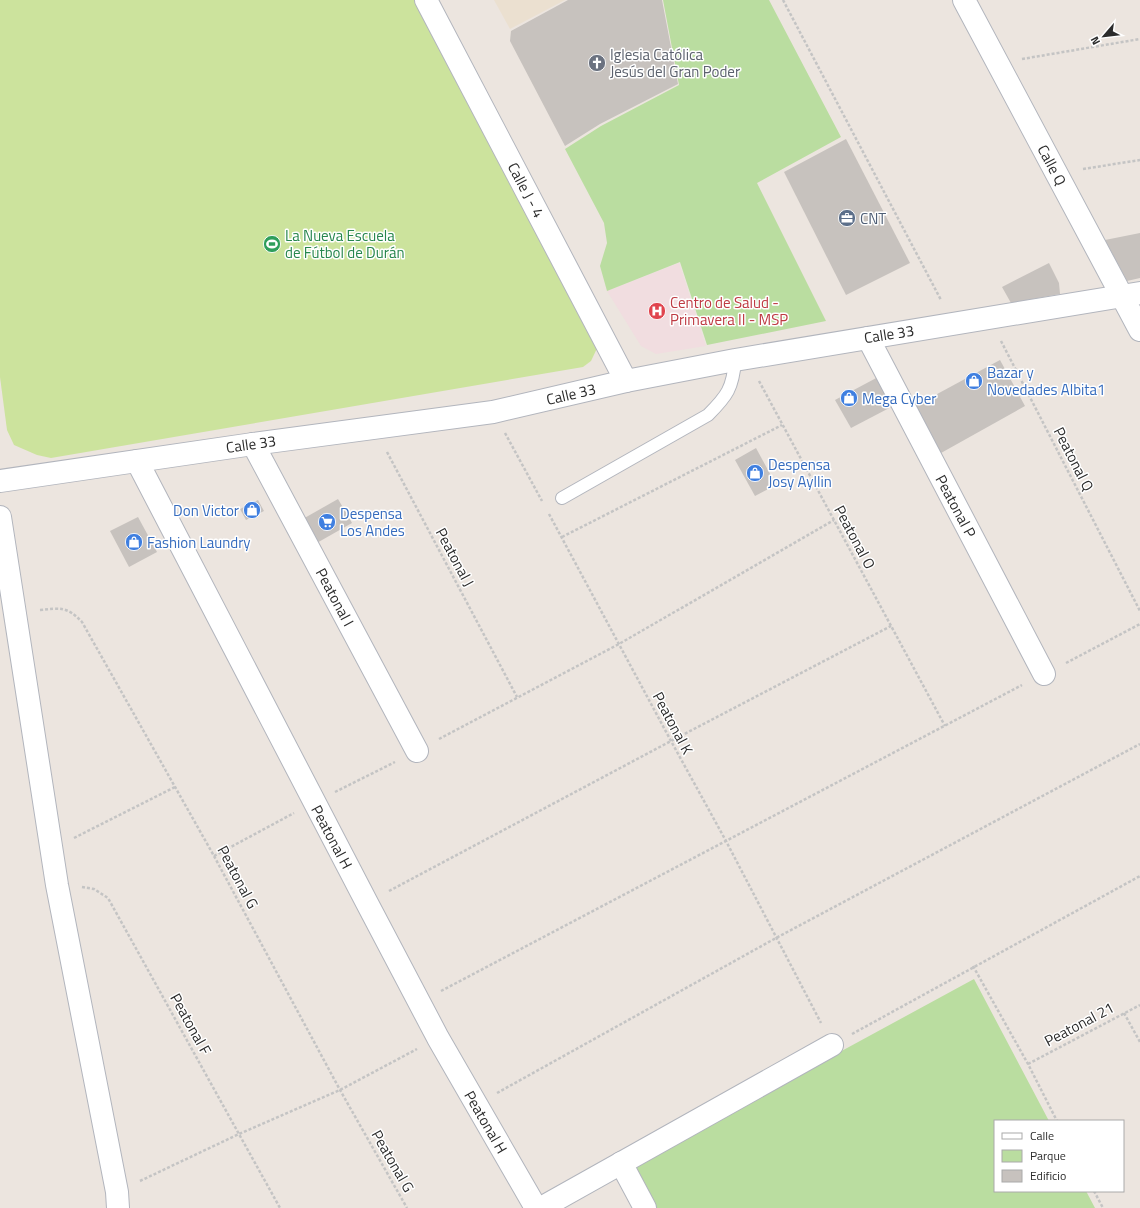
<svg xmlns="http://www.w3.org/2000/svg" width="1140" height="1208" font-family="'Titillium Web',sans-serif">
<rect width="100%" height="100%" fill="#ece5df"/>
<polygon fill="#ebe0d0" points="494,0 565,0 510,29"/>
<polygon fill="#f1dde0" points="679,263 706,346 656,354 641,346 607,291"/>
<g fill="#badda0">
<polygon points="663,0 769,0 841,137 757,183 826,321 707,345 680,262 607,291 600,266 607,243 604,223 565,149 601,126 679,85"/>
<polygon points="974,979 1049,1121 995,1121 995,1191 1086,1191 1095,1208 653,1208 630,1166"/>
</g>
<polygon fill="#cce39d" points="0,0 420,0 600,342 591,361 583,367 51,458 37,455 14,445 7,430 0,377"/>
<g fill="#c7c2be">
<polygon points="568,0 662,0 678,84 600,124 565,146 510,41 511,31"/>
<polygon points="846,139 910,263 846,295 784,172"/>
<polygon points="1140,233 1140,278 1127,281 1105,240"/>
<polygon points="1049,263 1059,283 1060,294 1011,303 1002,287"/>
<polygon points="1000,360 1025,406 941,453 915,406"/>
<polygon points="880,376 895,405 851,428 835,400"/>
<polygon points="756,448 776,485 755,496 735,460"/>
<polygon points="338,499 352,523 315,544 301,520"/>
<polygon points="258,500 264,511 246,520 240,509"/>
<polygon points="138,517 157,552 129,567 110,531"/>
</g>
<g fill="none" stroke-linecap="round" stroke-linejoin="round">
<defs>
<path id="lane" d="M 562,498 L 708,415 C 727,396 733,388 735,360"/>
<g id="street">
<polyline points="426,0 626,381"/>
<polyline points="964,0 1140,330"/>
<polyline points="868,338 1044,674"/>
<polyline points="253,444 417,751"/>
<polyline points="137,461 367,903 438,1038 536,1208"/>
<polyline points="0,481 253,444 493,412 626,381 735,360 1140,293"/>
<polyline points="0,517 57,885 117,1192 118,1208"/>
<polyline points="621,1163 645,1208"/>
<polyline points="541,1208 832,1045"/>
</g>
</defs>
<use href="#lane" stroke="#b2b5bd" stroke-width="14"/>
<use href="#street" stroke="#b2b5bd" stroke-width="24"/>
<g stroke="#c4c4c4" stroke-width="2.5" stroke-dasharray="3 2" stroke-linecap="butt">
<polyline points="783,0 941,300"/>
<polyline points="1022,59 1140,39"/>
<polyline points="1083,169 1140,160"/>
<polyline points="1001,341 1140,611"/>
<polyline points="759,381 945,726"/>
<polyline points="505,433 542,501"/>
<polyline points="387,452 517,697"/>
<polyline points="549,514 671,741 726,841 821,1023"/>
<polyline points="562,537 782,425"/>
<path d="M 40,610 C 60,608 67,606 82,622 L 214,856 L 340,1090 L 407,1208"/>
<polyline points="1066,663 1140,624"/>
<polyline points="439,739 619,644 834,520"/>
<polyline points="335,792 395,762"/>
<polyline points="74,838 175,787"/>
<polyline points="214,856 294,813"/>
<polyline points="82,887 94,889 108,898 280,1208"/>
<polyline points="389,891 671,741 891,626"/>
<polyline points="973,966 1028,1064 1057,1121"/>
<polyline points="441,991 1022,685"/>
<polyline points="1124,1013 1140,1042"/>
<polyline points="852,1034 1140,876"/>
<polyline points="1028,1064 1140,1005"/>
<polyline points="497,1093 776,938 1140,744"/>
<polyline points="140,1181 239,1134 340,1090 417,1049"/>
<polyline points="1094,1191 1103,1208"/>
</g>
<use href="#lane" stroke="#fff" stroke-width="12"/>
<use href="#street" stroke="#fff" stroke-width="22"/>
</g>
<defs>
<symbol id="church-disc" viewBox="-11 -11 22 22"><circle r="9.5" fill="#6b7280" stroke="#fff"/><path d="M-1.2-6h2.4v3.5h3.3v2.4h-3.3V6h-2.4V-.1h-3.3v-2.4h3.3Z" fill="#fff"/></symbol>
<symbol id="office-disc" viewBox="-11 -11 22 22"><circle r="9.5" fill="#5c6f8a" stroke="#fff"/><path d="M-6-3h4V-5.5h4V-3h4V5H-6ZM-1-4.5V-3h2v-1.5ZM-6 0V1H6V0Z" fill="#fff"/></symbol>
<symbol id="stadium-disc" viewBox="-11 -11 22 22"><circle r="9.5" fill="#2e9e5b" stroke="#fff"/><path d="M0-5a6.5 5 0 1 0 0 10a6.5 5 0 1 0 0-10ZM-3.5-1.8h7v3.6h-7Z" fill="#fff"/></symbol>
<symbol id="hospital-disc" viewBox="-11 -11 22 22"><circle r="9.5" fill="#e0444e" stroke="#fff"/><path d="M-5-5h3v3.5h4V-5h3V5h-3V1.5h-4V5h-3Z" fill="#fff"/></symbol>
<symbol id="shop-disc" viewBox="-11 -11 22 22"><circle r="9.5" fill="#3f7fe0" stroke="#fff"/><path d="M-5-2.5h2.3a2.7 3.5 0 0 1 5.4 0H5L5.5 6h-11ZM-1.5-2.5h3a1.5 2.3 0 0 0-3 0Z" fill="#fff"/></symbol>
<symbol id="supermarket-disc" viewBox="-11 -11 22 22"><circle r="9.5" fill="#3f7fe0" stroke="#fff"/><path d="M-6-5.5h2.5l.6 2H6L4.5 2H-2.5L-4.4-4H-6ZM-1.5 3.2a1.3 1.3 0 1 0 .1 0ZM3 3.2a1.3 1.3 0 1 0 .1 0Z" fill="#fff"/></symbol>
</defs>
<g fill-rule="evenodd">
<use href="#church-disc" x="587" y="53" width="20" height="20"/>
<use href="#office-disc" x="837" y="208" width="20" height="20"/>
<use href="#stadium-disc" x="262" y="234" width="20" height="20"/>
<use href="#hospital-disc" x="647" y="301" width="20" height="20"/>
<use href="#shop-disc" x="964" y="371" width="20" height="20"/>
<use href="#shop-disc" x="839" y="388" width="20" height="20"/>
<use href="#shop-disc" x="745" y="463" width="20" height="20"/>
<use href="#shop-disc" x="242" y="500" width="20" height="20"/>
<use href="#supermarket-disc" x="317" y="512" width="20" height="20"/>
<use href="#shop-disc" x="124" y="532" width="20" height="20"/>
</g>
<g text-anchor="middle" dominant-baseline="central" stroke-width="3" stroke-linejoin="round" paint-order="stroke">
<g font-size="15" fill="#5b616d" stroke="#fff" text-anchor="start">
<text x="610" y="54">Iglesia Católica<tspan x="610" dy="17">Jesús del Gran Poder</tspan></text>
</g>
<g font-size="15" fill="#2b2b2b" stroke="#fff">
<text transform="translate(1052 165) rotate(62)">Calle Q</text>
<text transform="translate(526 190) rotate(62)">Calle J - 4</text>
<text transform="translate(889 334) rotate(-9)">Calle 33</text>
<text transform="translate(571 394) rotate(-13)">Calle 33</text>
<text transform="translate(251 444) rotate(-8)">Calle 33</text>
<text transform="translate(1074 459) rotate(63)">Peatonal Q</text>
<text transform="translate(956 506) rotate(62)">Peatonal P</text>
<text transform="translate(855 537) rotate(62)">Peatonal O</text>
<text transform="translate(455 557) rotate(62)">Peatonal J</text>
<text transform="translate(335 597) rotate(62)">Peatonal I</text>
<text transform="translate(673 723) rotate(62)">Peatonal K</text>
<text transform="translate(332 837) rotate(62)">Peatonal H</text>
<text transform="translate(238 877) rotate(62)">Peatonal G</text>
<text transform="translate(191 1024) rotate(61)">Peatonal F</text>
<text transform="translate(1079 1024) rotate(-28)">Peatonal 21</text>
<text transform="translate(486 1122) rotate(60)">Peatonal H</text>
<text transform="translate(393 1161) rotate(60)">Peatonal G</text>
</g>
<g font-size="15" fill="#4e5e75" stroke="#fff" text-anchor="start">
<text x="860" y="218">CNT</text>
</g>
<g font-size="15" fill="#27864d" stroke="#fff" text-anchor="start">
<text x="285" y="235">La Nueva Escuela<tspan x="285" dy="17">de Fútbol de Durán</tspan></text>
</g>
<g font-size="15" fill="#be3a42" stroke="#fff" text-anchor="start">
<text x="670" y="302">Centro de Salud -<tspan x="670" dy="17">Primavera II - MSP</tspan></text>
</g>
<g font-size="15" fill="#366cbe" stroke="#fff" text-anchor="start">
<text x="987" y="372">Bazar y<tspan x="987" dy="17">Novedades Albita1</tspan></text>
<text x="862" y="398">Mega Cyber</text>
<text x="768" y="464">Despensa<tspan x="768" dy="17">Josy Ayllin</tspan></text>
<text x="239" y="510" text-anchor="end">Don Victor</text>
<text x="340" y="513">Despensa<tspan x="340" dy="17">Los Andes</tspan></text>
<text x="147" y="542">Fashion Laundry</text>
</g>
</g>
<rect x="994" y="1120" width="130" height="72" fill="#ffffff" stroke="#aaaaaa"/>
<rect x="1002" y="1133" width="20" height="6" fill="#ffffff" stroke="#aaaaaa"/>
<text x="1030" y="1140" font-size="12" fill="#2b2b2b">Calle</text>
<rect x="1002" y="1150" width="20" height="12" fill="#badda0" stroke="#aaaaaa"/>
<text x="1030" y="1160" font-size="12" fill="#2b2b2b">Parque</text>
<rect x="1002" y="1170" width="20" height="12" fill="#c7c2be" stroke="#aaaaaa"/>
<text x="1030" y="1180" font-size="12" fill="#2b2b2b">Edificio</text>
<g transform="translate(1104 36) rotate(242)" stroke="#ffffff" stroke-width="3" paint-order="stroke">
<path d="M0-3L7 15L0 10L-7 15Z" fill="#2b2b2b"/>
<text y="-6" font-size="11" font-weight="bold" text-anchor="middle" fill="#2b2b2b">N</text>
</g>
</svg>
